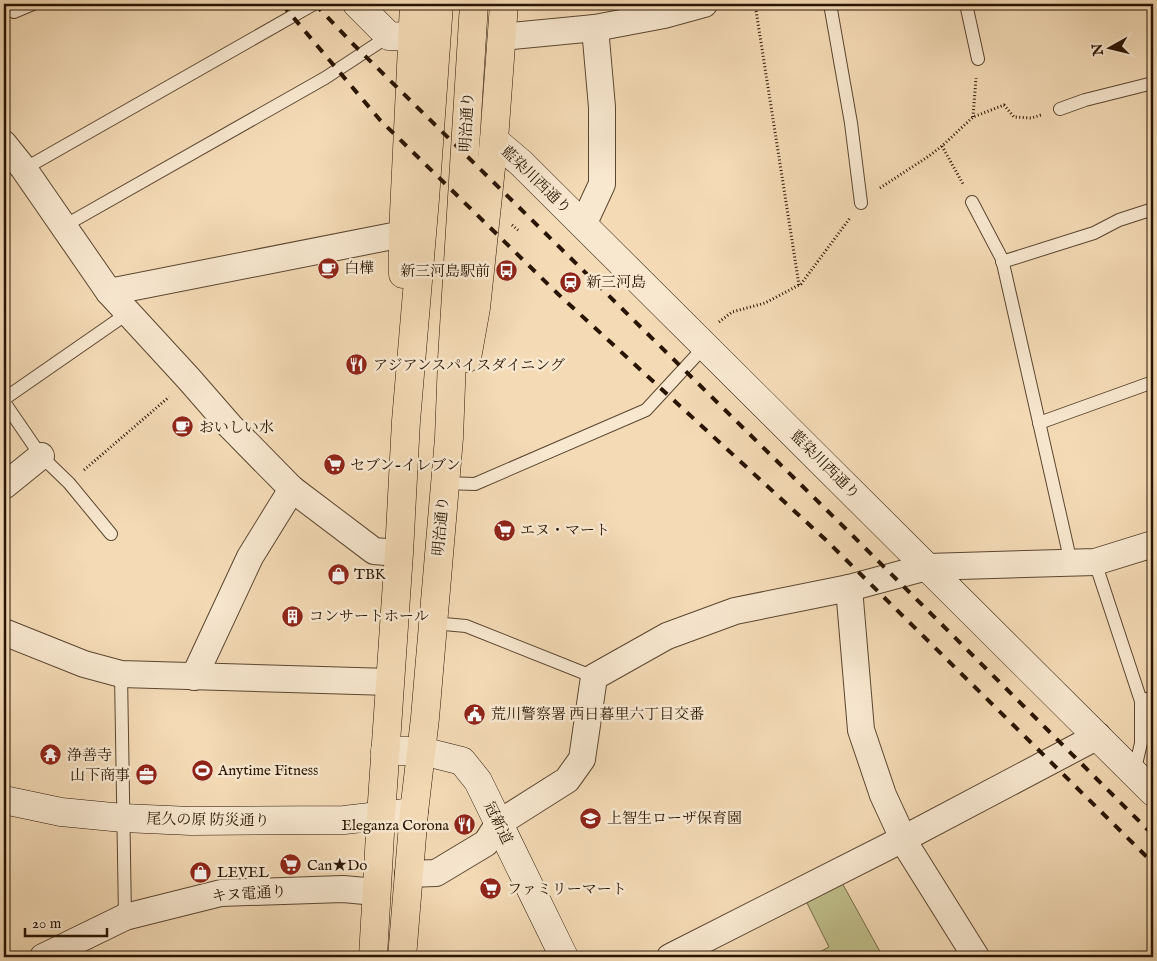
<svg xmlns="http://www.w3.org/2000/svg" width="1157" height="961" font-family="'IM FELL English','Noto Serif JP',serif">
<rect width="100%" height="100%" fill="#f4dbb6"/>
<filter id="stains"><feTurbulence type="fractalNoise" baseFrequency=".004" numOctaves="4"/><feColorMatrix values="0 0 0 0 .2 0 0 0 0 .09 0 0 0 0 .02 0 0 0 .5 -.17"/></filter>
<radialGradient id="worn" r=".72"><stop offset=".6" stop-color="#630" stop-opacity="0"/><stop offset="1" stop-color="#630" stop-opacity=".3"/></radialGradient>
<polygon fill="#bfbf8b" stroke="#746a47" points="841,881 883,957 810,957 829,947 805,899"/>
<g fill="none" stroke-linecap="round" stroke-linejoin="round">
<defs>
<g id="lane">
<polyline points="830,4 851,123 861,203"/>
<polyline points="966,4 978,59"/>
<polyline points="14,12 33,4"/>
<polyline points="1060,109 1085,100 1153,83"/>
<polyline points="24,169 314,4"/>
<polyline points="972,202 1002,259 1071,563"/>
<polyline points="64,226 325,78 389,36"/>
<polyline points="1002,262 1094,233 1119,220 1153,209"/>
<polyline points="4,399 128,313"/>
<polyline points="4,402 41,456 69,483 111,534"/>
<polyline points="1039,423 1153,382"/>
<polyline points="445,483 475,484 646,410 705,346"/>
<polyline points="1095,562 1141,701 1141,743 1134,773"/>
<polyline points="433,623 466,626 594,677"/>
<polyline points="121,674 125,917"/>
<polyline points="1141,701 1153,697"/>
</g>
<g id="street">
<polyline points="502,37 595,28 664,15 704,4"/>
<polyline points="4,144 24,169 109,292 189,379 230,426 292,489 374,551 399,553"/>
<polyline points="583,225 602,184 602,107 595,28"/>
<polyline points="109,292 403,234"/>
<polyline points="4,486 41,456"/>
<polyline points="849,588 861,730 883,795 906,845 976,957"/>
<polyline points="4,632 84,664 121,674 390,682"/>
<polyline points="194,677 250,557 292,489"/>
<polyline points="408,874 436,873 486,843 499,823 567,780 582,759 594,677 667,636 735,611 849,588 927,567 1095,562 1153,544"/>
<polyline points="43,957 125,917 221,893 343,889 376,892"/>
<polyline points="670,957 903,839 1098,736"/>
</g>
<g id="secondary">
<polyline points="357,4 389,36 412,37"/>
<polyline points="494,140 521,163 1153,792"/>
<polyline points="385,751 422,751 462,761 478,781 564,957"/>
<polyline points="4,800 61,812 123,818 191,821 344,820 414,812"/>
</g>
<g id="primary">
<polyline points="403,274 403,234 414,4"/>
<polyline points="467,358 476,308 494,140 504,4"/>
<polyline points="373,957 381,816 399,553 406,421 425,199 439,4"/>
<polyline points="402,957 414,812 425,718 449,438 452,359 474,4"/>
</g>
</defs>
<use href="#lane" stroke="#5b4630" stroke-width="14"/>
<use href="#street" stroke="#5b4630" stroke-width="28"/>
<use href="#secondary" stroke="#281403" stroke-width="29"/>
<use href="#primary" stroke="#281403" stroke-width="29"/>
<g stroke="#281403" stroke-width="3" stroke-dasharray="1 2.5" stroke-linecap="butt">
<polyline points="755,4 799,285"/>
<polyline points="973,117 976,78"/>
<polyline points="942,146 963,184"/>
<polyline points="880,188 929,156 942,146 973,117 1004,105 1014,117 1031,118 1041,115"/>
<polyline points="512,225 519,231"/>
<polyline points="719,322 732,312 765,303 801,284 850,218"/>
<polyline points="84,470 169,397"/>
</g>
<use href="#lane" stroke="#f8e8d0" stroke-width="12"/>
<use href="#street" stroke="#f8e8d0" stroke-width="26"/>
<use href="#secondary" stroke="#f8e8d0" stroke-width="28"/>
<use href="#primary" stroke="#f4dbb6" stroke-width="28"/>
<g stroke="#281403" stroke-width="4" stroke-dasharray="9 9" stroke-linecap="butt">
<polyline points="282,4 380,120 558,294 827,541 1153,863"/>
<polyline points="315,4 354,45 849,532 1153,835"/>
</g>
</g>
<defs>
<symbol id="cafe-disc" viewBox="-11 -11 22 22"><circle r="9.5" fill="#8f2418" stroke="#f8e8d0"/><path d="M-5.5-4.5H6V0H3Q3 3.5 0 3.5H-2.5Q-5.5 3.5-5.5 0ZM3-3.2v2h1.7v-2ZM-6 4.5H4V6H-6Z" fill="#fff"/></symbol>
<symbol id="bus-disc" viewBox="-11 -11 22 22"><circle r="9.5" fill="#8f2418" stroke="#f8e8d0"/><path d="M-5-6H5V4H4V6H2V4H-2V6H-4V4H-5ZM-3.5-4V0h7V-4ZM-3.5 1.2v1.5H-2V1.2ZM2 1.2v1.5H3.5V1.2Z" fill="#fff"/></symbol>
<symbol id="station-disc" viewBox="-11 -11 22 22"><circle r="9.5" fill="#8f2418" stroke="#f8e8d0"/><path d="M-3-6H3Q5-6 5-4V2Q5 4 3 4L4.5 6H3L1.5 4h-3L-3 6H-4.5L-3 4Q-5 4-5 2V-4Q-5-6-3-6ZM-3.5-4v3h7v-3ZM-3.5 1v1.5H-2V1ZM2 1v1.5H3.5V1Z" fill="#fff"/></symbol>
<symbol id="restaurant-disc" viewBox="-11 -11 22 22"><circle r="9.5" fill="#8f2418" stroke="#f8e8d0"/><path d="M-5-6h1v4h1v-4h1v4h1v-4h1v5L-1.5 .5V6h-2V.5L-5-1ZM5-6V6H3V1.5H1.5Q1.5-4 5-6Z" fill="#fff"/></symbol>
<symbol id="supermarket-disc" viewBox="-11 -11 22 22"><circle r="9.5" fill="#8f2418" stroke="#f8e8d0"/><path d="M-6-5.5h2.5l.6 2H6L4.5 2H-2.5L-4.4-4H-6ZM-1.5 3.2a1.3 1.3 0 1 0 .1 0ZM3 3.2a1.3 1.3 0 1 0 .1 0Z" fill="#fff"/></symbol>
<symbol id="shop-disc" viewBox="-11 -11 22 22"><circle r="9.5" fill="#8f2418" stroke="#f8e8d0"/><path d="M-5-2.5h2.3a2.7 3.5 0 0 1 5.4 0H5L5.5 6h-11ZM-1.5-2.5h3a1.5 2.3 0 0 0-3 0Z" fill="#fff"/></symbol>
<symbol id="building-disc" viewBox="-11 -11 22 22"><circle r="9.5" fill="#8f2418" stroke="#f8e8d0"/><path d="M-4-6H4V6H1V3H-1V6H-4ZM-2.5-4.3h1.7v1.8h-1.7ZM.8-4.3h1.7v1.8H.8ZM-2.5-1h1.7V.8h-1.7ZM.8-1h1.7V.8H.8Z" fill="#fff"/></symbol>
<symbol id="civic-disc" viewBox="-11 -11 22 22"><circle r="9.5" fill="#8f2418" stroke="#f8e8d0"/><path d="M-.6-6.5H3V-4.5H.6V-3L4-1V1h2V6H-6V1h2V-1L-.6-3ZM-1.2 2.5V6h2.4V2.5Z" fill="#fff"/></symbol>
<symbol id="temple-disc" viewBox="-11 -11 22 22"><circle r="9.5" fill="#8f2418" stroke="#f8e8d0"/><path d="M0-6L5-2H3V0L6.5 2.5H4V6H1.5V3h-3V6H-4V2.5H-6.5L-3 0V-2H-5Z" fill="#fff"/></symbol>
<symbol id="stadium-disc" viewBox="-11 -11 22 22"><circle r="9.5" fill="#8f2418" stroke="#f8e8d0"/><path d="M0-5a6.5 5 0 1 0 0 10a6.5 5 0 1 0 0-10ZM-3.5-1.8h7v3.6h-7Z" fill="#fff"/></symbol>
<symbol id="office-disc" viewBox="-11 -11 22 22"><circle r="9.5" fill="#8f2418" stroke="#f8e8d0"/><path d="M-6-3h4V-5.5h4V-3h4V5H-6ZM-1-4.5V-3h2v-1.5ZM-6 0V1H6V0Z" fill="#fff"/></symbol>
<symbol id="school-disc" viewBox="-11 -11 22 22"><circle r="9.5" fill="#8f2418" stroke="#f8e8d0"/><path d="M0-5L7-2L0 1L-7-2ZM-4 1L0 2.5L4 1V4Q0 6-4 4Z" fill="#fff"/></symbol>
</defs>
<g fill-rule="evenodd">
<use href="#cafe-disc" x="316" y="256" width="25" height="25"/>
<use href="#bus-disc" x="494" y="258" width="25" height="25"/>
<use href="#station-disc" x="558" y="270" width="25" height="25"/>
<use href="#restaurant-disc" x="344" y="352" width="25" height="25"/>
<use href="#cafe-disc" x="170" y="414" width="25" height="25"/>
<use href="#supermarket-disc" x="322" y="452" width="25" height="25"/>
<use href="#supermarket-disc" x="492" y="518" width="25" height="25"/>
<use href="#shop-disc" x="326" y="562" width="25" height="25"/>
<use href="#building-disc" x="280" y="604" width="25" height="25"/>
<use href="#civic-disc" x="462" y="702" width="25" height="25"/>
<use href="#temple-disc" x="38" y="742" width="25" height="25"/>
<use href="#stadium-disc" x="190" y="758" width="25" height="25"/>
<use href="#office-disc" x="134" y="762" width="25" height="25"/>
<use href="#school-disc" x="578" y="806" width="25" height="25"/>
<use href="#restaurant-disc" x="452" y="812" width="25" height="25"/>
<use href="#supermarket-disc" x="278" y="852" width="25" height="25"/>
<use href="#shop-disc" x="188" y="860" width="25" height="25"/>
<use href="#supermarket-disc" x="478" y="876" width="25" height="25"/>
</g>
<g text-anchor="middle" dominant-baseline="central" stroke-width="5" stroke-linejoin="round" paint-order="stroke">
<g font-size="15" fill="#281403" stroke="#f8e8d0">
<text transform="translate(467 122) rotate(-87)">明治通り</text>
<text transform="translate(536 180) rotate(44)">藍染川西通り</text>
<text transform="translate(825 465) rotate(45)">藍染川西通り</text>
<text transform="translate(441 526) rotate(-85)">明治通り</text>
<text transform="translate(208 820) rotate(1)">尾久の原 防災通り</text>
<text transform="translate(498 823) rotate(64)">冠新道</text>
<text transform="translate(249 894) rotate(-4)">キヌ電通り</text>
</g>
<g font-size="15" fill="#281403" stroke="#f8e8d0" text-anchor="start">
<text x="344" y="268">白樺</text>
<text x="490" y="271" text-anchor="end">新三河島駅前</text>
<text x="586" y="282">新三河島</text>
<text x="373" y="365">アジアンスパイスダイニング</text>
<text x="199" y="427">おいしい水</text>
<text x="350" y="465">セブン-イレブン</text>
<text x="520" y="530">エヌ・マート</text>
<text x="354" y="574">TBK</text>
<text x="309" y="616">コンサートホール</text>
<text x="491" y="714">荒川警察署 西日暮里六丁目交番</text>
<text x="67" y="755">浄善寺</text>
<text x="218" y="770">Anytime Fitness</text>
<text x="130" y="775" text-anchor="end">山下商事</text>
<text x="607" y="818">上智生ローザ保育園</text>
<text x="449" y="825" text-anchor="end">Eleganza Corona</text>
<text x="307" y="865">Can★Do</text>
<text x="217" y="872">LEVEL</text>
<text x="507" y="889">ファミリーマート</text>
</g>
</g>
<rect width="1157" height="961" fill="none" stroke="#f4dbb6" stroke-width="20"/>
<rect x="5" y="5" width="1147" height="951" fill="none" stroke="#281403" stroke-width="2.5"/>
<rect x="10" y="10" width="1137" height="941" fill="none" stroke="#281403"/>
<g transform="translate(1110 48) rotate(262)" stroke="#f8e8d0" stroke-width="4" paint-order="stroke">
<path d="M0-4L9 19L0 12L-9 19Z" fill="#281403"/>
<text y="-8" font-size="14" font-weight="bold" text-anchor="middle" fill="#281403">N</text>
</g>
<path d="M25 928v8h82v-8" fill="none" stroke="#281403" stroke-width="2.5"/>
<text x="32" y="928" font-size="15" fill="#281403" stroke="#f8e8d0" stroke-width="4" paint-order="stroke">20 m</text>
<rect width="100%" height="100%" filter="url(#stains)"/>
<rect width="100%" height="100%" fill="url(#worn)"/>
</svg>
